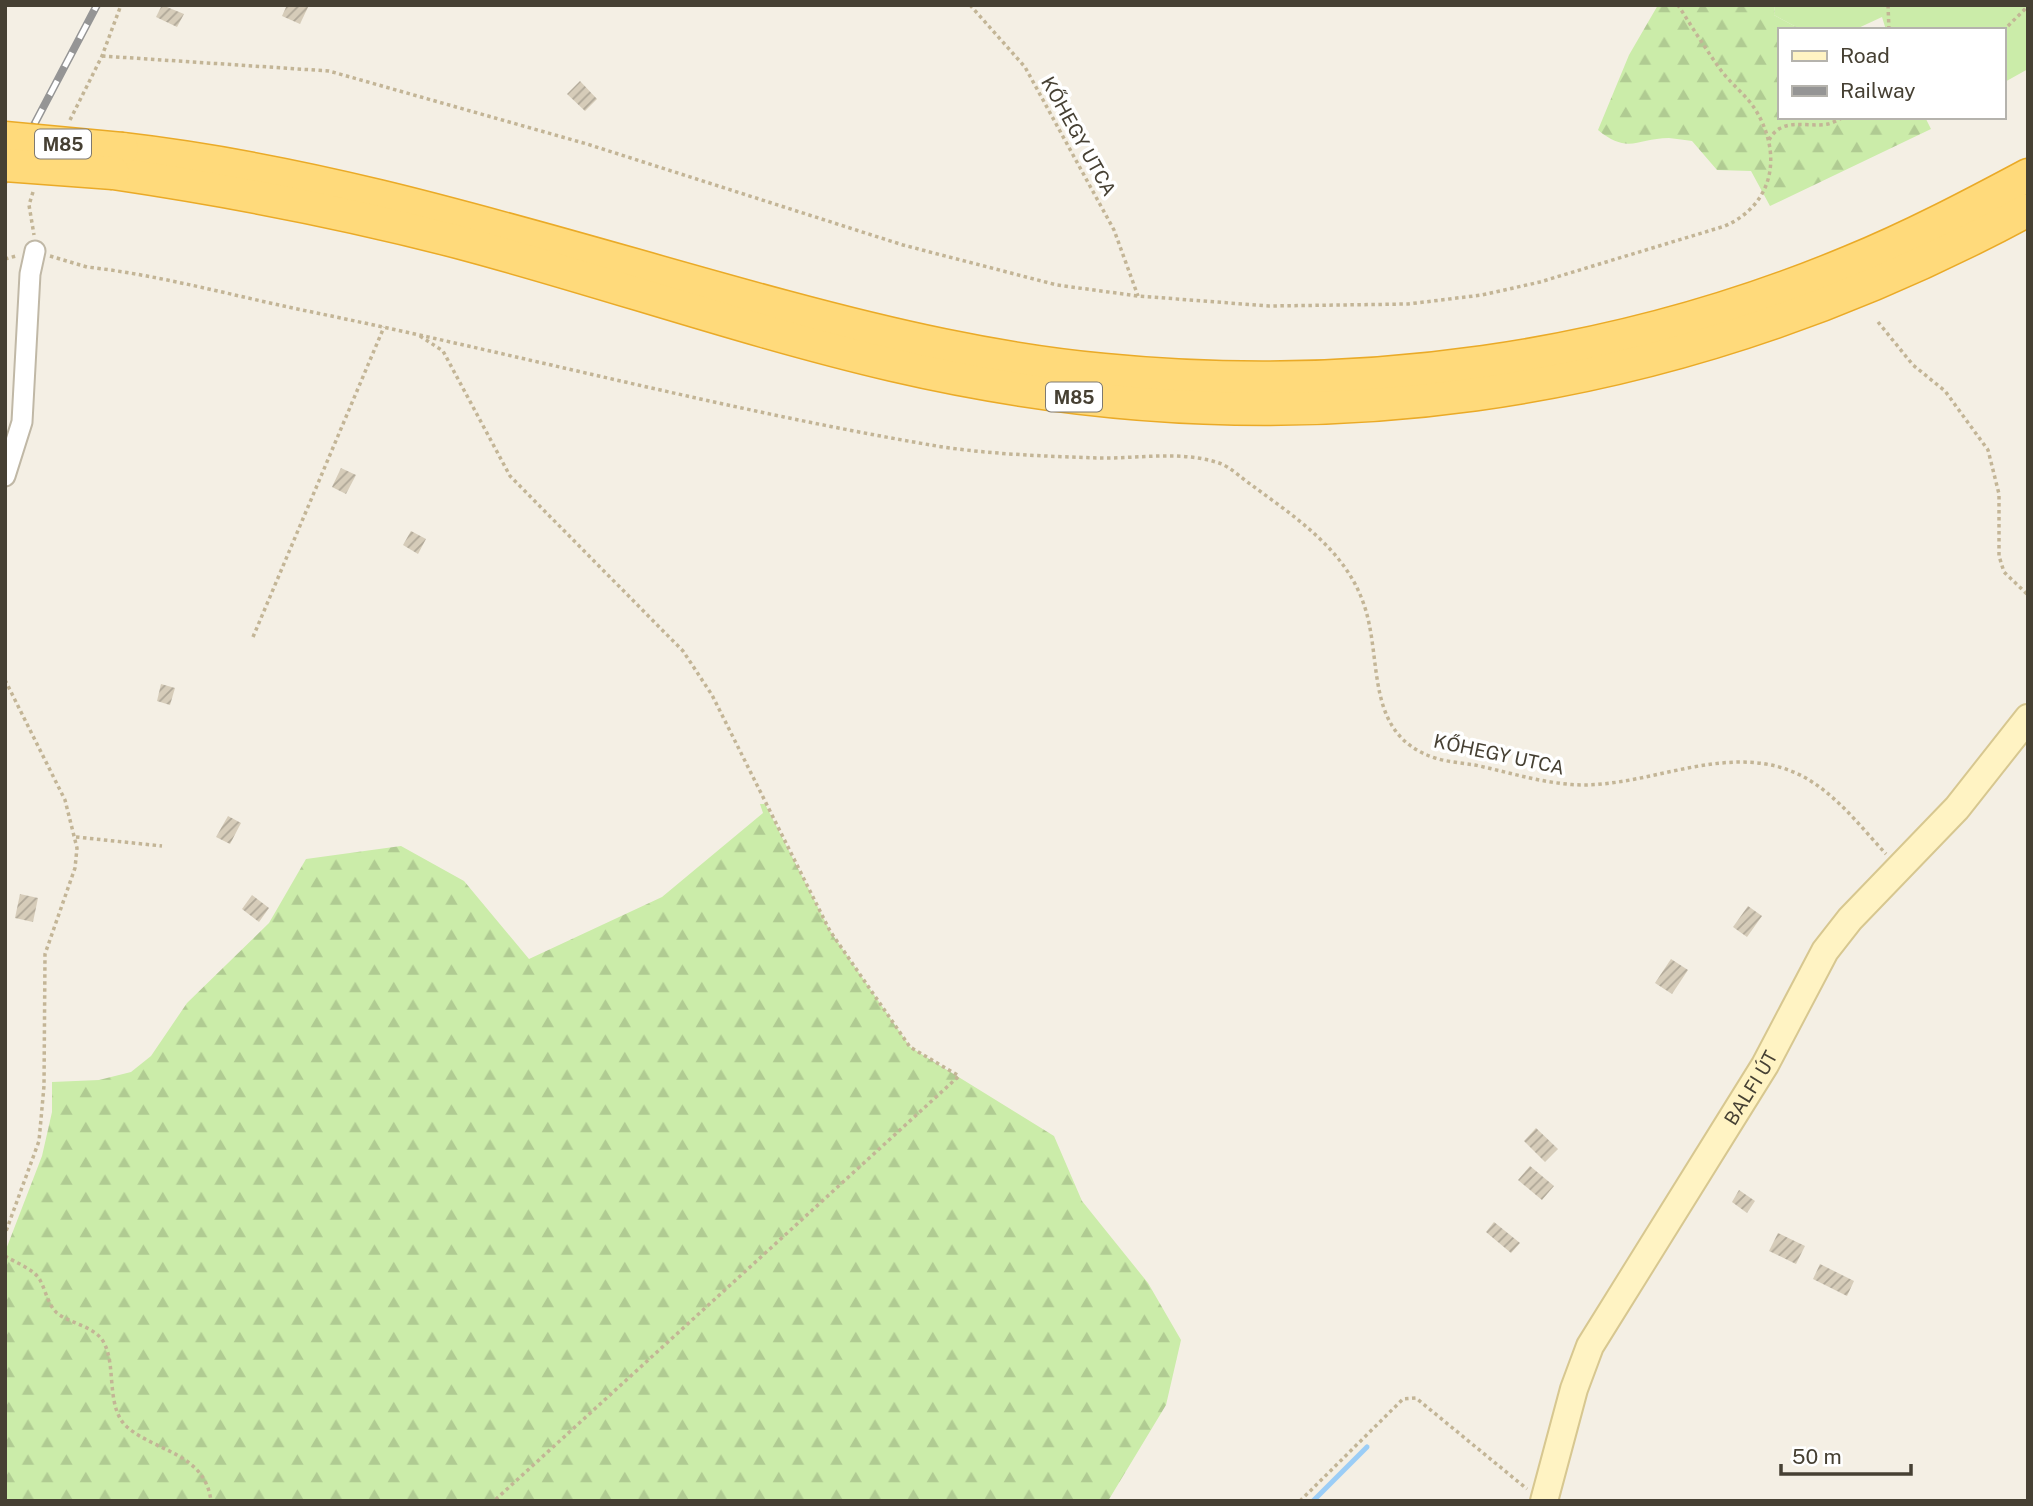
<svg xmlns="http://www.w3.org/2000/svg" width="2033" height="1506" font-family="'Public Sans',sans-serif">
<defs>
<pattern id="forest-firs" width="22" height="20" patternUnits="userSpaceOnUse" patternTransform="scale(1.75)"><rect width="22" height="20" fill="#cbeca9"/><path d="M5 1l3.5 6h-7zM16 11l3.5 6h-7z" fill="#b0cb92"/></pattern>
<pattern id="building-hatch" width="6" height="6" patternUnits="userSpaceOnUse" patternTransform="scale(1.75)"><rect width="6" height="6" fill="#d6ccb9"/><path d="M-1 1l2-2M0 6l6-6M5 7l2-2" fill="none" stroke="#afa797"/></pattern>
</defs>
<rect width="100%" height="100%" fill="#f4efe4"/>
<polygon fill="#cbeca9" points="1775,5 2028,5 2028,69 2003,83 2003,30 1886,30 1882,17 1854,30 1802,30 1774,15"/>
<g fill="url(#forest-firs)">
<path d="M 1658,5 L 1775,5 L 1774,15 L 1802,30 L 1779,30 L 1779,117 L 1925,117 L 1931,129 L 1770,206 L 1751,171 L 1717,170 L 1692,141 C 1685,140 1677,139 1669,138 C 1638,138 1628,155 1598,130 L 1629,55 Z"/>
<polygon points="760,804 765,804 830,931 910,1047 1054,1136 1082,1201 1148,1283 1181,1340 1166,1405 1108,1501 5,1501 5,1252 42,1156 52,1112 52,1082 99,1080 131,1072 151,1056 187,1003 269,923 306,859 401,846 464,881 529,959 662,897 763,813"/>
</g>
<g fill="none" stroke-linecap="round" stroke-linejoin="round">
<polyline stroke="#9bcdf6" stroke-width="5" points="1313,1501 1367,1447"/>
</g>
<g fill="url(#building-hatch)">
<polygon points="162,5 184,14 177,27 156,17"/>
<polygon points="287,5 309,5 300,24 282,16"/>
<polygon points="580,81 597,99 585,111 567,94"/>
<polygon points="341,468 356,475 346,494 332,487"/>
<polygon points="411,531 426,539 418,554 403,545"/>
<polygon points="161,684 175,688 170,705 157,701"/>
<polygon points="228,816 241,823 230,844 216,837"/>
<polygon points="20,894 38,898 33,922 15,918"/>
<polygon points="252,895 269,908 259,922 242,909"/>
<polygon points="1748,906 1762,916 1747,937 1733,927"/>
<polygon points="1671,959 1688,970 1672,994 1655,983"/>
<polygon points="1536,1128 1558,1149 1545,1162 1524,1141"/>
<polygon points="1530,1166 1554,1186 1542,1200 1518,1180"/>
<polygon points="1739,1190 1755,1201 1747,1213 1732,1202"/>
<polygon points="1494,1222 1520,1243 1511,1253 1486,1232"/>
<polygon points="1778,1233 1805,1246 1796,1264 1769,1251"/>
<polygon points="1820,1264 1854,1281 1847,1296 1813,1279"/>
</g>
<g fill="none" stroke-linecap="round" stroke-linejoin="round">
<defs>
<polyline id="minor" points="5,476 22,422 30,274 35,251"/>
<g id="secondary">
<path id="s1" d="M 1544,1501 L 1574,1389 L 1590,1346 L 1765,1065 L 1825,951 L 1850,919 L 1957,808 L 2028,718"/>
</g>
<g id="trunk">
<path d="M 122,149 C 349,175 565,248 785,307 C 889,335 996,360 1104,370 C 1357,395 1615,360 1850,262 C 1911,237 1970,206 2028,175"/>
<path d="M 113,173 C 234,191 354,214 473,246 C 613,284 752,332 893,365 C 1289,457 1671,403 2028,210"/>
</g>
</defs>
<use href="#minor" stroke="#c0b8a6" stroke-width="23"/>
<use href="#secondary" stroke="#d7c790" stroke-width="30"/>
<use href="#trunk" stroke="#eaaa27" stroke-width="35"/>
<g stroke="#c3b596" stroke-width="3.5" stroke-dasharray="3.5 3.5" stroke-linecap="butt">
<polyline points="970,5 1025,67 1114,230 1138,296"/>
<polyline points="1888,5 1889,30"/>
<polyline points="2003,31 2028,6"/>
<path d="M 102,56 L 329,71 L 587,144 L 903,245 L 1057,285 L 1138,296 L 1269,306 L 1408,304 L 1482,295 L 1540,282 L 1725,226 C 1774,204 1783,154 1755,109 C 1746,95 1730,83 1720,69 C 1705,48 1692,27 1678,5"/>
<polyline points="70,120 102,56 121,5"/>
<path d="M 1769,140 C 1782,116 1807,128 1828,124 C 1833,123 1839,119 1844,117"/>
<polyline points="33,192 29,205 34,235"/>
<path d="M 50,256 L 87,267 C 160,275 234,296 307,311 C 513,353 717,408 925,444 C 980,454 1041,456 1097,458 C 1138,459 1180,450 1219,463 C 1231,467 1242,479 1253,486 C 1296,518 1344,549 1363,602 C 1384,658 1362,734 1435,758 C 1448,762 1462,763 1475,765 C 1512,773 1548,785 1585,785 C 1655,784 1728,743 1796,773 C 1833,790 1859,825 1886,854"/>
<polyline points="5,259 16,256"/>
<polyline points="1878,322 1913,365 1945,391 1988,450 1999,494 1999,556 2004,572 2028,595"/>
<polyline points="420,336 443,351 510,476 683,651 712,695 830,931 910,1047 959,1076 494,1501"/>
<polyline points="253,637 384,327"/>
<polyline points="5,680 65,800 77,848 75,868 45,954 44,1086 39,1141 5,1234"/>
<polyline points="76,837 162,846"/>
<path d="M 5,1256 C 16,1263 34,1269 40,1280 C 46,1291 48,1305 57,1313 C 72,1325 97,1326 105,1345 C 116,1368 106,1408 127,1427 C 156,1452 205,1453 211,1501"/>
<polyline points="1300,1501 1403,1399 1416,1398 1527,1489"/>
</g>
<use href="#minor" stroke="#fff" stroke-width="19"/>
<use href="#secondary" stroke="#fff3c3" stroke-width="26"/>
<use href="#trunk" stroke="#ffda7b" stroke-width="32"/>
<defs>
<polyline id="rail" points="5,180 97,5"/>
</defs>
<use href="#rail" stroke="#959595" stroke-width="8"/>
<use href="#rail" stroke="#fff" stroke-width="5" stroke-dasharray="16" stroke-linecap="butt"/>
<defs>
<g id="trunk-bridge">
<polyline points="5,138 122,149"/>
<polyline points="5,165 113,173"/>
</g>
</defs>
<use href="#trunk-bridge" stroke="#eaaa27" stroke-width="35" stroke-linecap="butt"/>
<use href="#trunk-bridge" stroke="#ffda7b" stroke-width="32"/>
</g>
<g text-anchor="middle" dominant-baseline="central" stroke-width="7" stroke-linejoin="round" paint-order="stroke">
<g fill="#fff" stroke="#7e7970" stroke-width="2">
<rect x="35" y="129.5" width="56" height="29" rx="5"/>
<rect x="1046" y="382.5" width="56" height="29" rx="5"/>
</g>
<g font-size="18" font-weight="bold" fill="#464033">
<text x="63" y="144">M85</text>
<text x="1074" y="397">M85</text>
</g>
<g font-size="19" fill="#464033" stroke="#fff">
<text transform="translate(1079 136) rotate(61)">KŐHEGY UTCA</text>
<text transform="translate(1499 754) rotate(12)">KŐHEGY UTCA</text>
<text stroke="none"><textPath href="#s1" startOffset="466">BALFI ÚT</textPath></text>
</g>
</g>
<rect width="2033" height="1506" fill="none" stroke="#464033" stroke-width="14"/>
<rect x="1778" y="28" width="228" height="91" fill="#ffffff" stroke="#b5b3ad" stroke-width="2"/>
<rect x="1792" y="51" width="35" height="10" fill="#fff3c3" stroke="#b5b3ad" stroke-width="2"/>
<text x="1840" y="63" font-size="21" fill="#464033">Road</text>
<rect x="1792" y="86" width="35" height="10" fill="#959595" stroke="#b5b3ad" stroke-width="2"/>
<text x="1840" y="98" font-size="21" fill="#464033">Railway</text>
<path d="M1781 1464v10h130v-10" fill="none" stroke="#464033" stroke-width="3.5"/>
<text x="1792" y="1464" font-size="21" fill="#464033" stroke="#ffffff" stroke-width="5" paint-order="stroke">50 m</text>
</svg>
